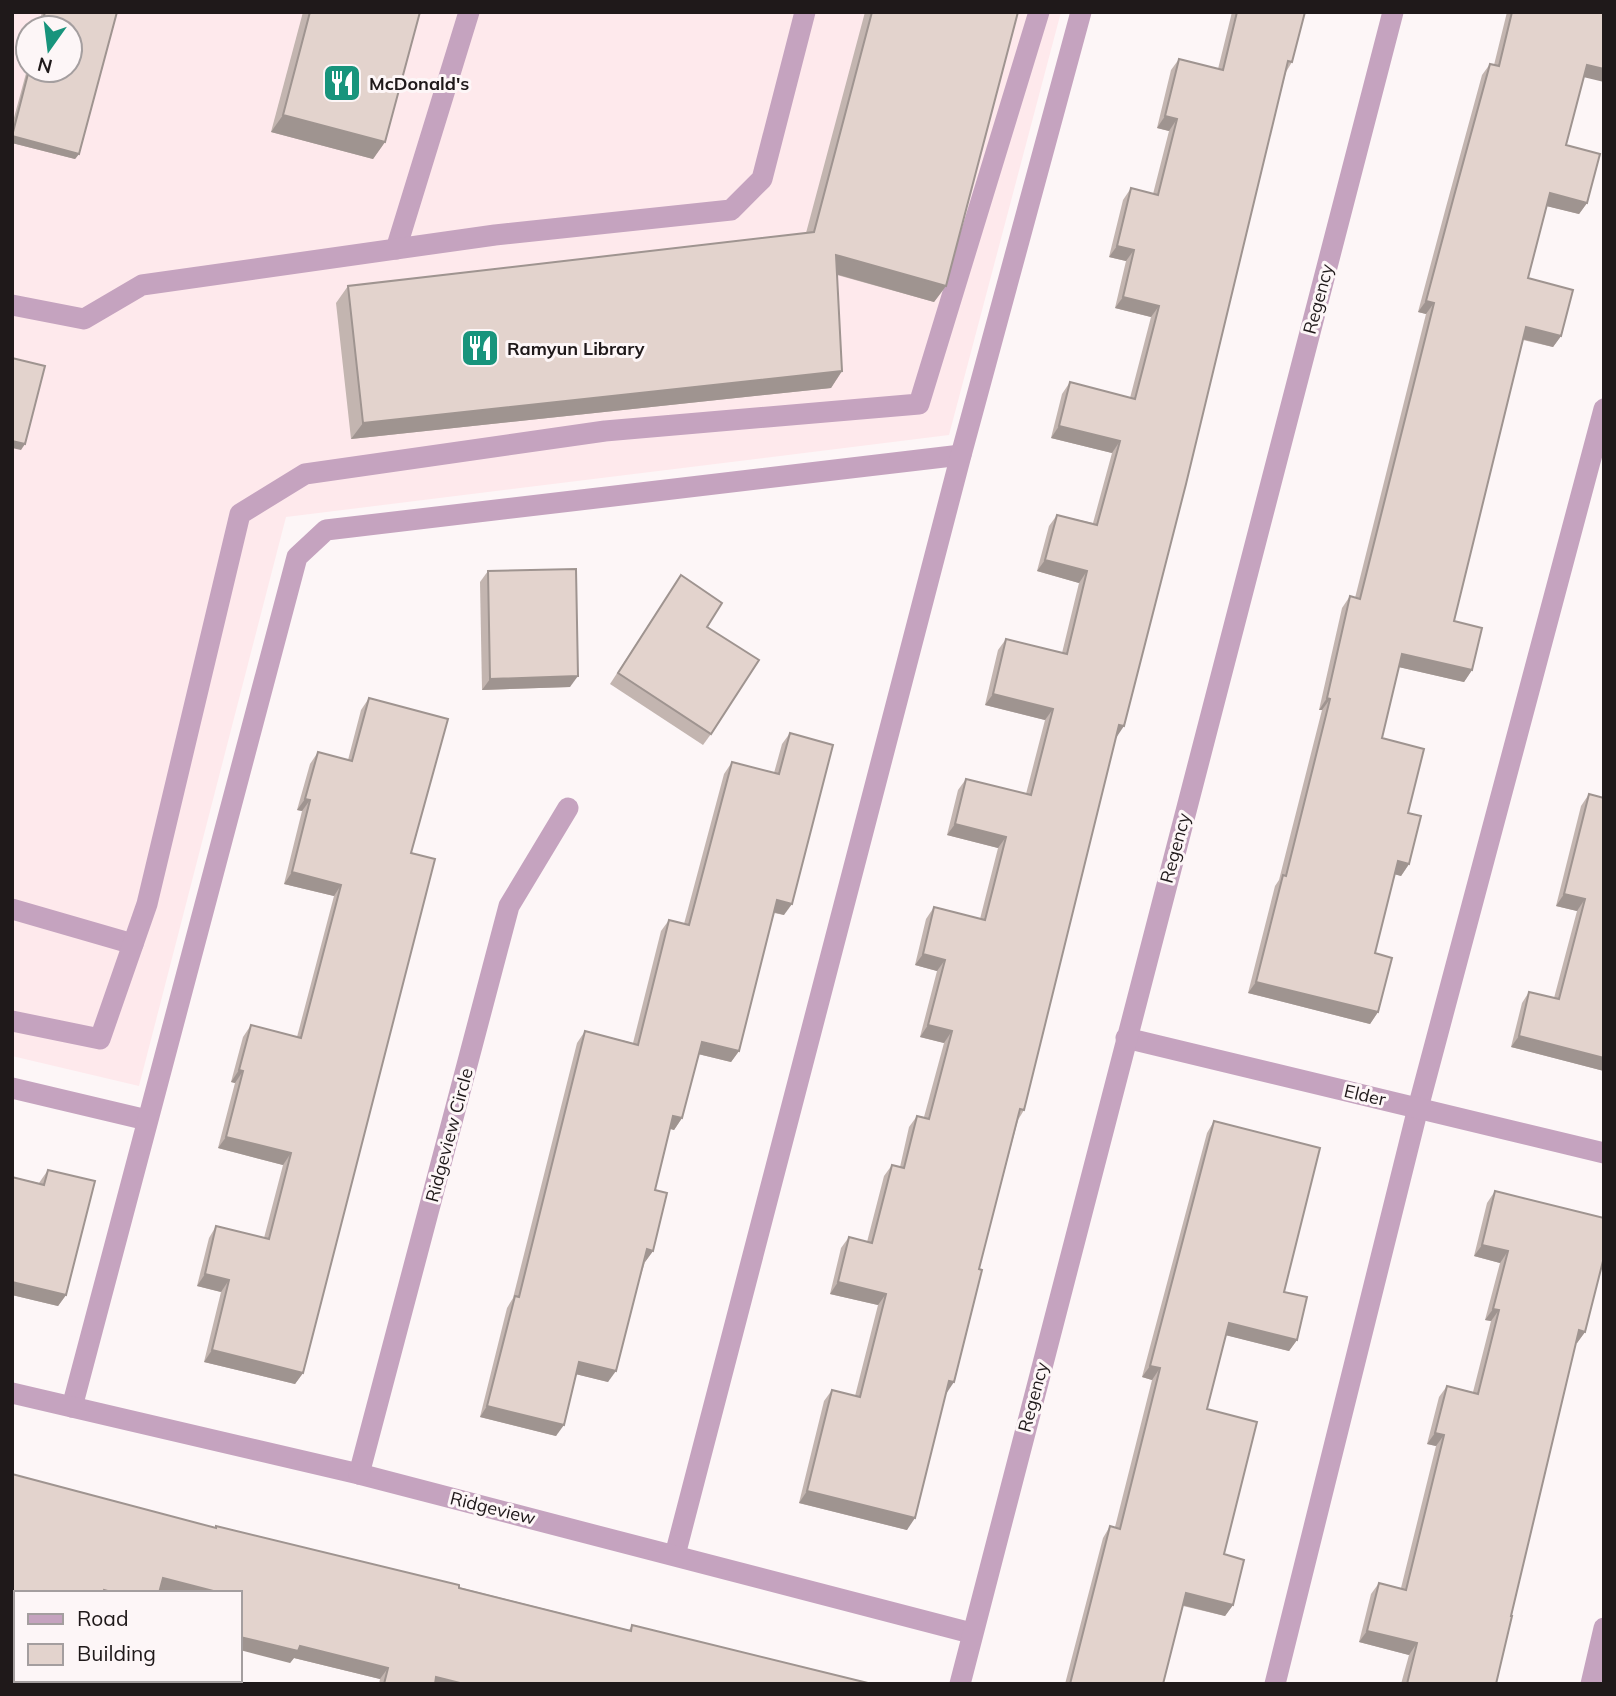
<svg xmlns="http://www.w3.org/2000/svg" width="1616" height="1696" font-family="Mulish,sans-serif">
<rect width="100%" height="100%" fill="#fdf6f7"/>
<path fill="#fee9ec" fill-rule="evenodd" d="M 12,12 L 1061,12 L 949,435 L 286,517 L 139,1086 L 12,1056 ZM 28,28 L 70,28 L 70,70 L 28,70 Z"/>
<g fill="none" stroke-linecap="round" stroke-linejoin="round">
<g stroke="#c5a3bf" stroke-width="21">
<polyline points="396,249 469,12"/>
<polyline points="12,305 84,319 142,285 495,235 731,210 762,179 805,12"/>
<polyline points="12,909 133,944"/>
<polyline points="12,1021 100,1039 147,904 240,514 305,474 605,431 919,404 1039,12"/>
<polyline points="12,1088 147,1120"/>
<polyline points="72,1407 297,557 326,530 961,455"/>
<polyline points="675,1555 961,455 1081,12"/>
<polyline points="1275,1684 1418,1108 1604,409"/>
</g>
<g stroke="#c5a3bf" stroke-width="21">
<polyline points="1126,1038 1604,1153"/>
<polyline points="12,1393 359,1474 971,1633"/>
<polyline points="359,1474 509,906 568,808"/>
<polyline points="960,1684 1393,12"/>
<polyline points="1591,1684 1604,1628"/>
</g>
</g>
<g fill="#c3b5b0">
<polygon points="42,12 117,12 79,154 75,159 12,143 12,125 28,66 28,70 70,70 70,28 38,28"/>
<polygon points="303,12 420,12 385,142 373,159 271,132"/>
<polygon points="865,12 1018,12 946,286 934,302 837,275 842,371 831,388 351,439 336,303 348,286 806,233"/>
<polygon points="1232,12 1305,12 1292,62 1286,72 1116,738 1024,1110 1018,1120 946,1393 907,1530 799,1503 824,1401 832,1390 855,1396 878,1305 830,1294 841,1248 849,1237 867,1242 884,1176 892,1165 900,1167 909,1127 917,1116 924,1117 944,1043 920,1037 937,971 915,965 926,919 934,907 980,919 998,848 947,835 958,790 966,779 1026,794 1045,720 985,705 998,650 1006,639 1062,653 1079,583 1037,571 1049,526 1057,515 1093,523 1112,453 1051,438 1062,394 1070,382 1130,398 1151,317 1115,308 1126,261 1109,257 1123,200 1131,188 1153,194 1169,131 1157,128 1171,70 1179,59 1218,69"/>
<polygon points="1507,12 1604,12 1584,77 1566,145 1587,203 1579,214 1547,206 1528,278 1561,336 1553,347 1523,340 1454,621 1472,670 1464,682 1399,667 1382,738 1408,813 1409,864 1401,876 1395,874 1375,953 1378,1012 1370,1024 1248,993 1275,886 1279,880 1322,710 1319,710 1342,608 1350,596 1355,598 1426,314 1418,312 1446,207 1482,75 1490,64 1494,65"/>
<polygon points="488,571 570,687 482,690 480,582"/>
<polygon points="681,575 707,627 711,734 703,745 610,684"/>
<polygon points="369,698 411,853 303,1373 295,1384 204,1362 221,1292 197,1286 209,1238 216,1226 264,1238 283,1165 218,1148 235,1083 231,1082 243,1037 251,1025 297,1037 334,896 284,884 302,811 297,810 310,764 318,752 348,760 361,710"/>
<polygon points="790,733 784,915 774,913 739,1051 731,1062 698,1054 682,1118 674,1130 670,1129 655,1190 653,1251 645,1262 608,1382 576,1374 556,1436 480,1417 507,1308 513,1298 577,1043 585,1031 633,1043 661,931 669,920 684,924 724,774 732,762 774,773 782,744"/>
<polygon points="1589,794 1604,798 1604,1071 1511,1047 1522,1003 1529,992 1554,998 1577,911 1556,906 1581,806"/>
<polygon points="1214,1121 1284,1292 1297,1340 1289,1351 1226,1335 1207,1409 1224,1554 1233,1605 1225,1616 1183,1606 1163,1684 1065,1684 1103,1538 1110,1526 1115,1527 1152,1380 1142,1377 1207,1133"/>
<polygon points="48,1170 66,1295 58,1306 12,1295 12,1177 39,1183"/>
<polygon points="1495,1191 1585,1332 1577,1343 1576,1343 1511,1616 1496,1684 1401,1684 1409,1655 1359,1642 1371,1594 1379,1583 1401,1588 1436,1446 1427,1444 1439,1397 1447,1386 1473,1392 1491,1321 1485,1320 1500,1263 1474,1256 1487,1203"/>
<polygon points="216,1526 629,1630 632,1625 872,1684 379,1684 380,1679 294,1658 290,1663 240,1593 168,1593 159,1591"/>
</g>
<g fill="#9f9490">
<polygon points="1587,65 1604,69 1604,82 1579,76"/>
<polygon points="283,115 385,142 373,159 271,132"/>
<polygon points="1165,116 1177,119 1169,131 1157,128"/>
<polygon points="12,136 79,154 75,159 12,143"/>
<polygon points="1550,193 1587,203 1579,214 1542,205"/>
<polygon points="1117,246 1134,250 1126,261 1109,257"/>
<polygon points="836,255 946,286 934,302 825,271"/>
<polygon points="1123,297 1159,306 1151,317 1115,308"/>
<polygon points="1426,301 1434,303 1426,314 1418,312"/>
<polygon points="1526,327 1561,336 1553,347 1518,338"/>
<polygon points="842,371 831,388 351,439 363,423"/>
<polygon points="1059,426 1120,441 1112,453 1051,438"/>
<polygon points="12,441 25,444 21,450 12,448"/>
<polygon points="1045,560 1087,571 1079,583 1037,571"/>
<polygon points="1402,654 1472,670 1464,682 1394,666"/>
<polygon points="578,676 570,687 482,690 490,679"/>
<polygon points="993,694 1053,709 1045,720 985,705"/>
<polygon points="1327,698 1330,699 1322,710 1319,710"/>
<polygon points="1119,725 1124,726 1116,738"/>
<polygon points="305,799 310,800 302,811 297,810"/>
<polygon points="955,824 1006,837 998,848 947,835"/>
<polygon points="1398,861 1409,864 1401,876 1390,873"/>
<polygon points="292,872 341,885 334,896 284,884"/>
<polygon points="1564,894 1585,899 1577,911 1556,906"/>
<polygon points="777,900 792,904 784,915 769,911"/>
<polygon points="923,954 945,960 937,971 915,965"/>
<polygon points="1256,982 1378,1012 1370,1024 1248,993"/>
<polygon points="928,1025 952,1031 944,1043 920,1037"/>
<polygon points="1519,1036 1604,1058 1604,1071 1511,1047"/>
<polygon points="702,1042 739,1051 731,1062 694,1053"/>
<polygon points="239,1070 243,1071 235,1083 231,1082"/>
<polygon points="673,1116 682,1118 674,1130 665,1127"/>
<polygon points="226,1137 291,1153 283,1165 218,1148"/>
<polygon points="1482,1245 1508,1251 1500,1263 1474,1256"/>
<polygon points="647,1249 653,1251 645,1262"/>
<polygon points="205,1274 229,1280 221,1292 197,1286"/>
<polygon points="12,1282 66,1295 58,1306 12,1295"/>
<polygon points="838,1282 886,1294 878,1305 830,1294"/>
<polygon points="1493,1309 1499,1310 1491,1321 1485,1320"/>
<polygon points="1229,1323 1297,1340 1289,1351 1221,1334"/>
<polygon points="1579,1330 1585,1332 1577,1343 1571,1341"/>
<polygon points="212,1350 303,1373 295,1384 204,1362"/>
<polygon points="579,1362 616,1371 608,1382 571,1373"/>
<polygon points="1150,1366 1160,1368 1152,1380 1142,1377"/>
<polygon points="949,1381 954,1382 946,1394"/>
<polygon points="487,1406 564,1425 556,1436 480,1417"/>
<polygon points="1435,1433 1444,1435 1436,1446 1427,1444"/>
<polygon points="807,1491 915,1518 907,1530 799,1503"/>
<polygon points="163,1578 221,1593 168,1593 155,1589"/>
<polygon points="1186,1593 1233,1605 1225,1616 1178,1604"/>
<polygon points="12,1600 16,1601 16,1614 12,1614"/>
<polygon points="1367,1631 1417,1643 1409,1655 1359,1642"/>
<polygon points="240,1637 300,1646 388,1668 380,1679 294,1658 290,1663 240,1650"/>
<polygon points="436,1677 464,1684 432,1684"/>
</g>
<g fill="#e3d3cd" stroke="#9f9490" stroke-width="2">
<polygon points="45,12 117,12 79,154 12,136 29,70 70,70 70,28 41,28"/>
<polygon points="310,12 420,12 385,142 283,115"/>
<polygon points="872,12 1018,12 946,286 836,255 842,371 363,423 348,286 814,232"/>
<polygon points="1237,12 1305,12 1292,62 1288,61 1186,484 1124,726 1119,725 1024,1110 1020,1109 979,1269 982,1270 954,1382 949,1381 915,1518 807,1491 832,1390 860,1397 886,1294 838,1282 849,1237 872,1243 892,1165 904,1168 917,1116 929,1119 952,1031 928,1025 945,960 923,954 934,907 985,920 1006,837 955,824 966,779 1031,795 1053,709 993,694 1006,639 1067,654 1087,571 1045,560 1057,515 1097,525 1120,441 1059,426 1070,382 1135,399 1159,306 1123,297 1134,250 1117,246 1131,188 1158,195 1177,119 1165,116 1179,59 1223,70"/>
<polygon points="1512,12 1604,12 1604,69 1587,65 1566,145 1600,154 1587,203 1550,193 1528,278 1573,290 1561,336 1526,327 1454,621 1482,628 1472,670 1402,654 1382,738 1424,749 1408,813 1421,816 1409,864 1398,861 1375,953 1392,958 1378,1012 1256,982 1283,875 1286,876 1330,699 1327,698 1350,596 1360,599 1434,303 1426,301 1454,196 1490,64 1499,66"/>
<polygon points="12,358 45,366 25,444 12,441"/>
<polygon points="576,569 578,676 490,679 488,571"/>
<polygon points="681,575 722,603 707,627 759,660 711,734 618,673"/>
<polygon points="369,698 448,719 411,853 435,859 303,1373 212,1350 229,1280 205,1274 216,1226 269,1239 291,1153 226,1137 243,1071 239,1070 251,1025 301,1038 341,885 292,872 310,800 305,799 318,752 352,761"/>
<polygon points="790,733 833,745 792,904 777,900 739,1051 702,1042 682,1118 673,1116 655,1190 667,1193 653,1251 647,1249 616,1371 579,1362 564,1425 487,1406 515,1296 519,1297 585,1031 638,1045 669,920 689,925 732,762 779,774"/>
<polygon points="1589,794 1604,798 1604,1058 1519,1036 1529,992 1559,999 1585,899 1564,894"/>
<polygon points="1214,1121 1320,1148 1284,1292 1307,1297 1297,1340 1229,1323 1207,1409 1257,1422 1224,1554 1244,1560 1233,1605 1186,1593 1163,1684 1070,1684 1110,1526 1120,1529 1160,1368 1150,1366"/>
<polygon points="48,1170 95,1181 66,1295 12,1282 12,1177 44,1185"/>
<polygon points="1495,1191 1604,1218 1604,1257 1585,1332 1579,1330 1511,1616 1512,1616 1496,1684 1407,1684 1417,1643 1367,1631 1379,1583 1406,1590 1444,1435 1435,1433 1447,1386 1478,1394 1499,1310 1493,1309 1508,1251 1482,1245"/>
<polygon points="12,1474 216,1528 216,1526 459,1585 459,1588 631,1631 632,1625 872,1684 464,1684 436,1677 435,1684 384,1684 388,1668 300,1646 298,1651 240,1637 240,1593 221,1593 163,1578 159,1593 115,1593 104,1590 103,1593 16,1593 16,1601 12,1600"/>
</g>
<defs>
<symbol id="restaurant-square" viewBox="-11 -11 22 22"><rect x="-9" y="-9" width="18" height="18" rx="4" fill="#18947c" stroke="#fdf6f7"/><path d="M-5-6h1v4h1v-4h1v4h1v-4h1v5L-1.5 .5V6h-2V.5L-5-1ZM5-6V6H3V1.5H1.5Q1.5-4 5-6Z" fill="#fff"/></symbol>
</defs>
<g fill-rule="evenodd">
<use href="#restaurant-square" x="320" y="61" width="44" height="44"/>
<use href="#restaurant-square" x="458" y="326" width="44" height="44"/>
</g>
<g text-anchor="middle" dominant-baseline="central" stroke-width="6" stroke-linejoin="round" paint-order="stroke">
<g font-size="18" font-weight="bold" fill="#1f191a" stroke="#fdf6f7" text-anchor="start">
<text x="369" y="83">McDonald's</text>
<text x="507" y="348">Ramyun Library</text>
</g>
<g font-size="18" fill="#1f191a" stroke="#fdf6f7">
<text transform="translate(1318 299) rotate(-75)">Regency</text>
<text transform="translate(1175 848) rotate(-75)">Regency</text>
<text transform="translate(1365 1095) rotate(13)">Elder</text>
<text transform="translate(449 1135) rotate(-75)">Ridgeview Circle</text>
<text transform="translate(1033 1397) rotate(-75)">Regency</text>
<text transform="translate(493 1508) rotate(14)">Ridgeview</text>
</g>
</g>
<rect width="1616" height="1696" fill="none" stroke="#1f191a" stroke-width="28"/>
<rect x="14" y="1591" width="228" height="91" fill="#fdf6f7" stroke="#a49e9f" stroke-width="2"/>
<rect x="28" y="1614" width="35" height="10" fill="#c5a3bf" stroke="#a49e9f" stroke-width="2"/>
<text x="77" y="1626" font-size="21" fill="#1f191a">Road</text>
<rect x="28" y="1644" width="35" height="21" fill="#e3d3cd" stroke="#a49e9f" stroke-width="2"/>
<text x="77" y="1661" font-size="21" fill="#1f191a">Building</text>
<g transform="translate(49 49) rotate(194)"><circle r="33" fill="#fdf6f7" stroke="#a49e9f" stroke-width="2"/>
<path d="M0-5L12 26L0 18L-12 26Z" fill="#18947c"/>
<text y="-10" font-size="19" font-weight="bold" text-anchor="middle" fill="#1f191a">N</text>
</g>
</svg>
